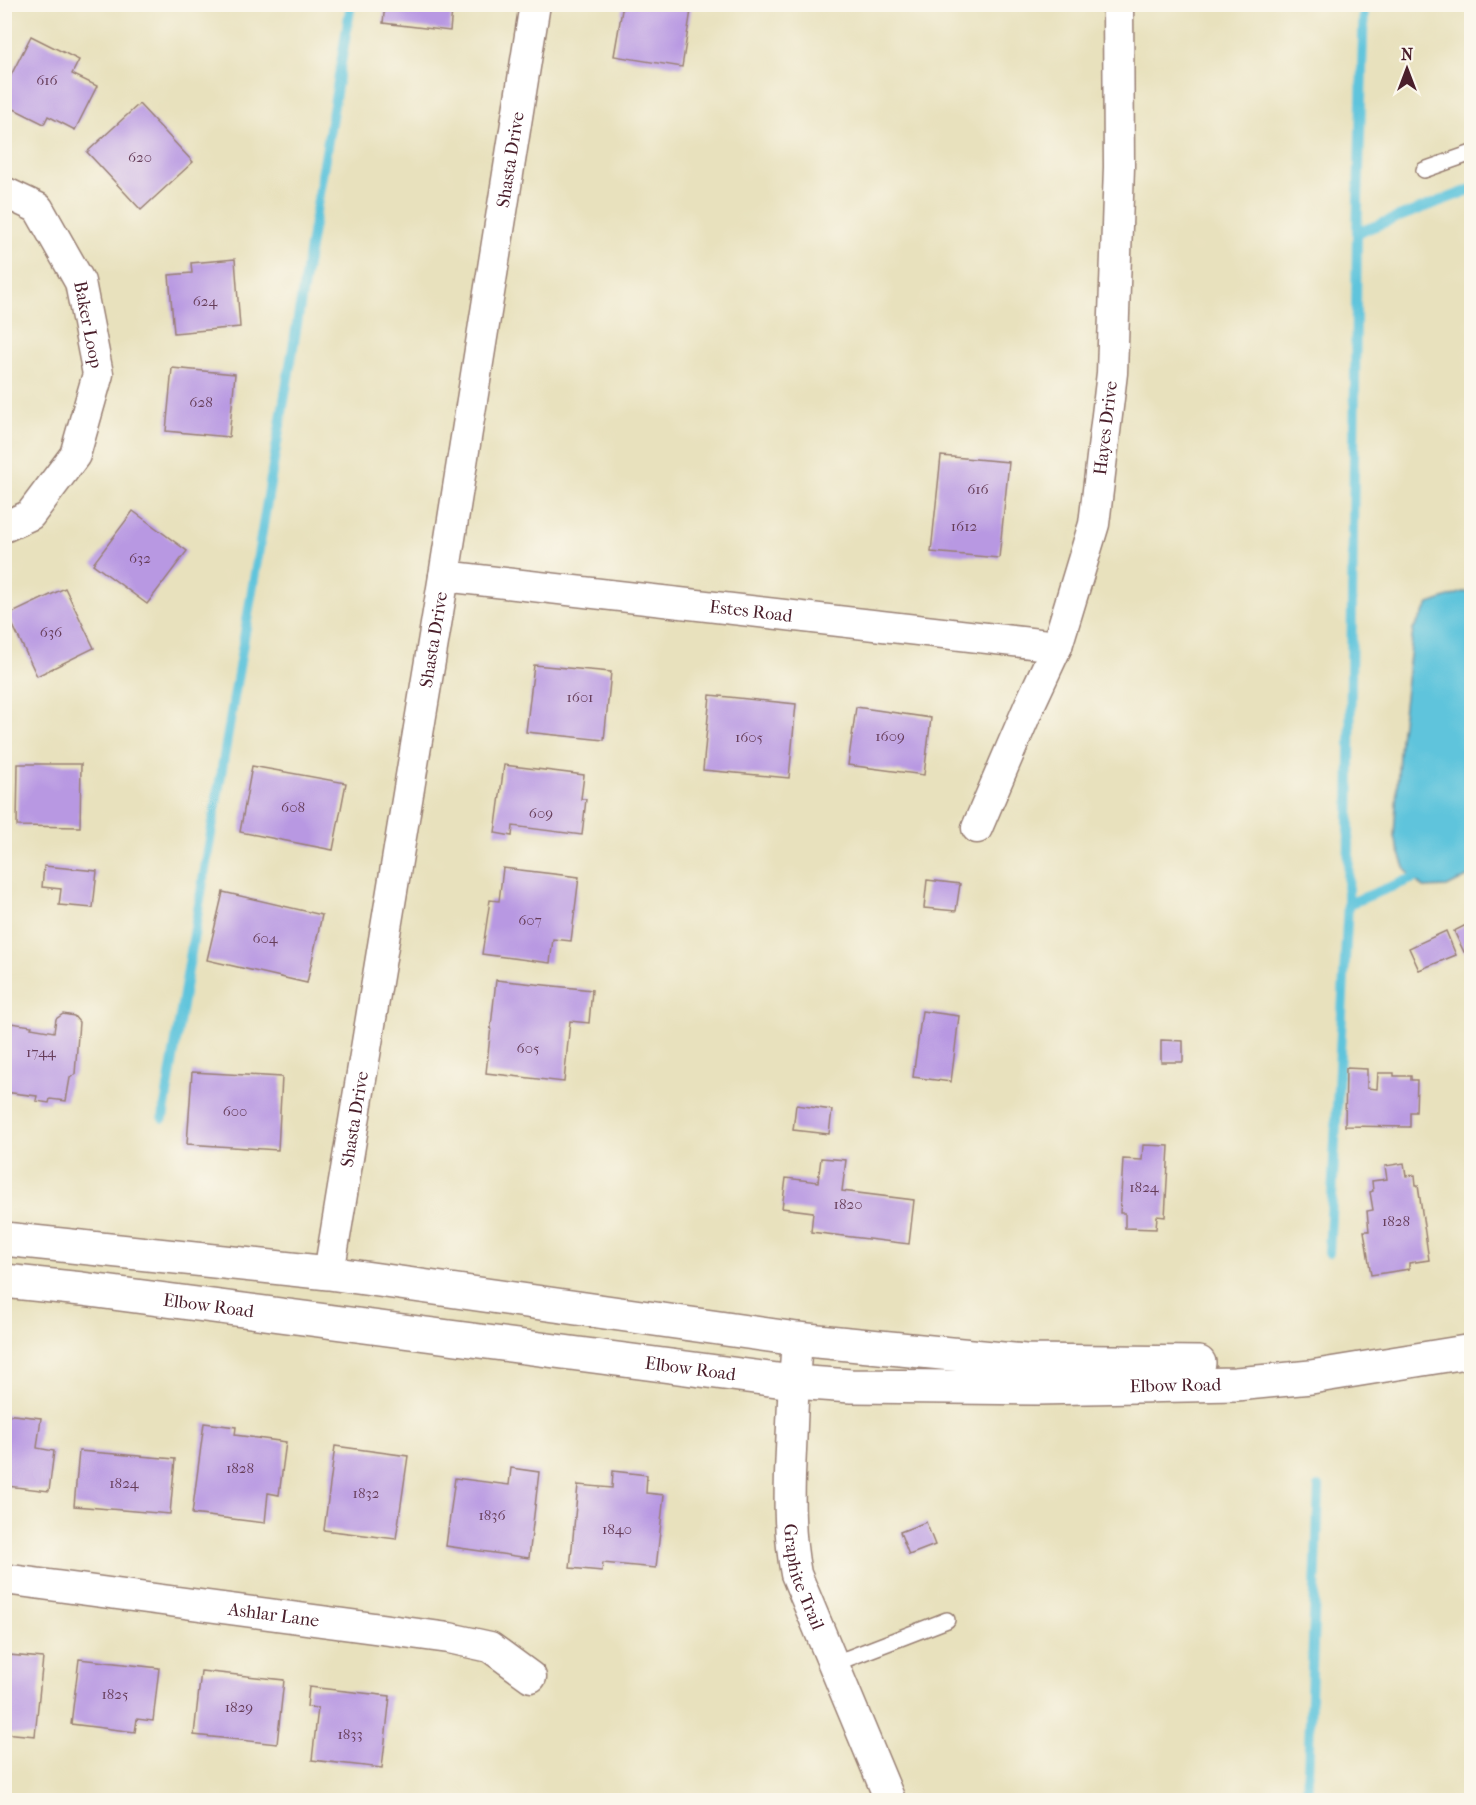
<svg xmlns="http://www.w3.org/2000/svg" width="1476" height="1805" font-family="'IM FELL French Canon',serif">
<rect width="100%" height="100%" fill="#fbf7ec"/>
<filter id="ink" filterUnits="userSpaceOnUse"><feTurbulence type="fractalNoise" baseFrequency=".0167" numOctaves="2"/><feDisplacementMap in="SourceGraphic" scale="12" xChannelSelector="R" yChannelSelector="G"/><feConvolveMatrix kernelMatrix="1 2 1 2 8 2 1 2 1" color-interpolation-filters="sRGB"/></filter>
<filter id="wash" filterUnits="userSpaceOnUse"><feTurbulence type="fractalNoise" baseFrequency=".008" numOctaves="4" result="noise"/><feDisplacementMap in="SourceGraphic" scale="24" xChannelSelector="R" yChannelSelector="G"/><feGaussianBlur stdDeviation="1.35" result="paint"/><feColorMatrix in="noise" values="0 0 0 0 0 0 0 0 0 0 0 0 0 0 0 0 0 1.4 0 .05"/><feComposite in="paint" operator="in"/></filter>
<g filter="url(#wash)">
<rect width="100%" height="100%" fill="#e8e1bd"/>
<polygon fill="#5ec4dc" stroke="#547284" stroke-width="1.5" points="1463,592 1472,593 1471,718 1464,735 1472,772 1471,875 1447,887 1423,888 1406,870 1394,837 1400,739 1413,630 1429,604"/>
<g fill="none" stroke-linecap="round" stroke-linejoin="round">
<g stroke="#5ec4dc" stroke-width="10">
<polyline points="1357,233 1472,189"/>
<polyline points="1348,904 1426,873"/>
<polyline points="163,1118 351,4"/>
<polyline points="1329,1253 1348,904 1357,233 1364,4"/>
<polyline points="1307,1800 1319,1487"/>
</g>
</g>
<g id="blocks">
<g fill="#b898e2">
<polygon points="385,4 458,4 457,11 452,10 450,31 383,23"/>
<polygon points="623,4 692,4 682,67 614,56"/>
<polygon points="31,36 79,60 72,74 97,86 75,130 48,116 44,124 4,104 4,89"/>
<polygon points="139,104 193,162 141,210 87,152"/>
<polygon points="235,259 240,327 174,333 169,275 192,273 191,263"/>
<polygon points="172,368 235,374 229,437 166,431"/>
<polygon points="941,456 1009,462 999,558 931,552"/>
<polygon points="133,511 187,551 147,604 93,564"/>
<polygon points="65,588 94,648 37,676 8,615"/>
<polygon points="534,665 611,672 604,740 526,732"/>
<polygon points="710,695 796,704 789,778 703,770"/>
<polygon points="856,707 931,718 924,775 848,765"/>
<polygon points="18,764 81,764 80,827 17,826"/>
<polygon points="504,765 584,775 581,799 586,799 582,835 513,826 512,836 495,833"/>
<polygon points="252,766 346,783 333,850 240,832"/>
<polygon points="44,866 97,871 93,908 59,905 61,889 42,887"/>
<polygon points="503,868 579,877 571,941 553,939 550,963 482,954 490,900 499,901"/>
<polygon points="927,880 960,884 956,911 924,908"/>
<polygon points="223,892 322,915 307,983 207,960"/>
<polygon points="1472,922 1472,949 1464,952 1454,931"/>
<polygon points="1446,931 1456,955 1419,970 1409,948"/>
<polygon points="496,980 592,990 589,1023 570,1021 564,1082 486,1073"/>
<polygon points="922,1011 959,1016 951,1082 913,1077"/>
<polygon points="63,1014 74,1016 79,1022 75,1074 70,1078 66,1101 50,1099 49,1103 36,1101 37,1096 4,1092 4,1022 32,1026 31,1028 54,1032 56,1019"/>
<polygon points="1161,1040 1183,1041 1183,1062 1161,1062"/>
<polygon points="1346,1068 1367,1069 1367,1088 1377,1089 1378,1073 1394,1073 1394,1076 1411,1076 1411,1080 1417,1080 1416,1112 1410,1112 1410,1127 1345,1126"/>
<polygon points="192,1072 282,1077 278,1150 187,1144"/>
<polygon points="796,1105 832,1110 829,1134 793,1130"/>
<polygon points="1143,1145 1169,1146 1165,1217 1157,1216 1156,1229 1125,1228 1125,1213 1120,1213 1123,1159 1142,1160"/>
<polygon points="821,1158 846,1160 842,1191 914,1200 909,1244 811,1232 813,1212 782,1208 786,1178 818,1182"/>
<polygon points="1404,1163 1406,1176 1415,1175 1416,1185 1418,1185 1429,1260 1409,1263 1409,1269 1371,1275 1364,1231 1369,1231 1367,1211 1373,1210 1370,1192 1373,1191 1372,1181 1387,1179 1385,1166"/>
<polygon points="4,1414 41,1418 37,1448 54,1451 49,1491 7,1486 4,1492"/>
<polygon points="204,1423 236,1427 235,1435 286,1442 279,1495 268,1493 265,1523 192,1514"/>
<polygon points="335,1446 408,1456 396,1539 324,1530"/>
<polygon points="79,1451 175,1459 170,1514 74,1506"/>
<polygon points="511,1468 539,1472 529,1558 446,1546 455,1478 509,1485"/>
<polygon points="613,1471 647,1475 646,1493 664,1495 656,1568 603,1563 602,1571 570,1568 578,1485 612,1488"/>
<polygon points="926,1522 935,1545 909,1555 900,1532"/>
<polygon points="4,1647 10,1647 9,1655 43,1658 35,1736 4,1733"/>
<polygon points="79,1659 159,1668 153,1721 137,1719 135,1732 71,1724"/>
<polygon points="201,1671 284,1680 277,1744 194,1735"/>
<polygon points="309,1687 390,1696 382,1768 312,1760 318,1708 307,1707"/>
</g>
</g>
</g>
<g filter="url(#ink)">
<use href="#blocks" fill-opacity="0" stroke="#998074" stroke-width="1.5"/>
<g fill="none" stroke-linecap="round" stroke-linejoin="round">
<defs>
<g id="service">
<polyline points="1424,170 1472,153"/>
<polyline points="833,1664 947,1620"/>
</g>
<g id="minor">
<path id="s1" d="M 4,192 L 38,208 L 80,282 L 98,374 L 75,455 L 30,515 L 4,527"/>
<path id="s2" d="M 444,576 L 1057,646"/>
<path id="s3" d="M 977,828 L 1030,704 L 1057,646 L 1094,524 L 1112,373 L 1119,167 L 1118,4"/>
<path id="s4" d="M 329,1273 L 444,576 L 535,4"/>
<path id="s5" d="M 797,1339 C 794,1376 792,1413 791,1450 C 789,1492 788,1532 796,1574 L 890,1800"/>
<path id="s6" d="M 4,1579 L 449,1638 L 490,1647 L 531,1677"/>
</g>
<g id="secondary">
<polyline points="4,1239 329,1273 797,1339 1025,1361 1199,1363"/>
<path id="s7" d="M 4,1281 L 82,1289 L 793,1382 L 851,1386 L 1037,1388 L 1236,1384 L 1311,1377 L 1472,1351"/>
</g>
</defs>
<use href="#service" stroke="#998074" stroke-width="18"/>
<use href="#minor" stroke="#998074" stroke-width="33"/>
<use href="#secondary" stroke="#998074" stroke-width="36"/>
<use href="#service" stroke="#fff" stroke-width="15"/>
<use href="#minor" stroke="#fff" stroke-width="30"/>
<use href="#secondary" stroke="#fff" stroke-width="33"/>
</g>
</g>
<g text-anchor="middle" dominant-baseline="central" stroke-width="6" stroke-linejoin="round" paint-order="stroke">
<g font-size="15" fill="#663d59">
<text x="47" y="80">616</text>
<text x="140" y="157">620</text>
<text x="205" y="301">624</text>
<text x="201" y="402">628</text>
<text x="978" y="489">616</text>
<text x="964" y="526">1612</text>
<text x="140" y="558">632</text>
<text x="51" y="632">636</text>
<text x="580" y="697">1601</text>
<text x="890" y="736">1609</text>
<text x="749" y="737">1605</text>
<text x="293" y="807">608</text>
<text x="541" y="813">609</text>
<text x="530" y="920">607</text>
<text x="265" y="938">604</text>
<text x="528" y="1048">605</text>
<text x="41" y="1052">1744</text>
<text x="235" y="1111">600</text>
<text x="1144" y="1187">1824</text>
<text x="848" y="1204">1820</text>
<text x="1396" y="1221">1828</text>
<text x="240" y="1468">1828</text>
<text x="124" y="1483">1824</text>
<text x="366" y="1493">1832</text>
<text x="492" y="1515">1836</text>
<text x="617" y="1529">1840</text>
<text x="115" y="1694">1825</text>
<text x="239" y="1707">1829</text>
<text x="350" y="1734">1833</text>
</g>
<g font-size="18" fill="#4a1f2b" stroke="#fbf7ec">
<text stroke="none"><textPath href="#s4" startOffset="1128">Shasta Drive</textPath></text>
<text stroke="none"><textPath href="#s1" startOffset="166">Baker Loop</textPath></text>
<text stroke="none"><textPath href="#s3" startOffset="423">Hayes Drive</textPath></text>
<text stroke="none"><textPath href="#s2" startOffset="309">Estes Road</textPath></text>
<text stroke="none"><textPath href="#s4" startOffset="642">Shasta Drive</textPath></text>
<text stroke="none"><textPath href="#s4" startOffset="156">Shasta Drive</textPath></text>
<text stroke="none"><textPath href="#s7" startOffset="206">Elbow Road</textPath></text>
<text stroke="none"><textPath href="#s7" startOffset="692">Elbow Road</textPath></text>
<text stroke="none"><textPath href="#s7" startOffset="1178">Elbow Road</textPath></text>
<text stroke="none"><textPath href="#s5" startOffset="240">Graphite Trail</textPath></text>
<text stroke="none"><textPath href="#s6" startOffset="272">Ashlar Lane</textPath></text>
</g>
</g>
<rect width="1476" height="1805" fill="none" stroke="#fbf7ec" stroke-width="24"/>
<g transform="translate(1407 69)" stroke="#fbf7ec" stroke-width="4.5" paint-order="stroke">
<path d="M0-4.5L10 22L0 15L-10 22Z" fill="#4a1f2b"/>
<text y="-9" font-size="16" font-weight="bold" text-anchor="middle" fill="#4a1f2b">N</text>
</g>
</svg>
